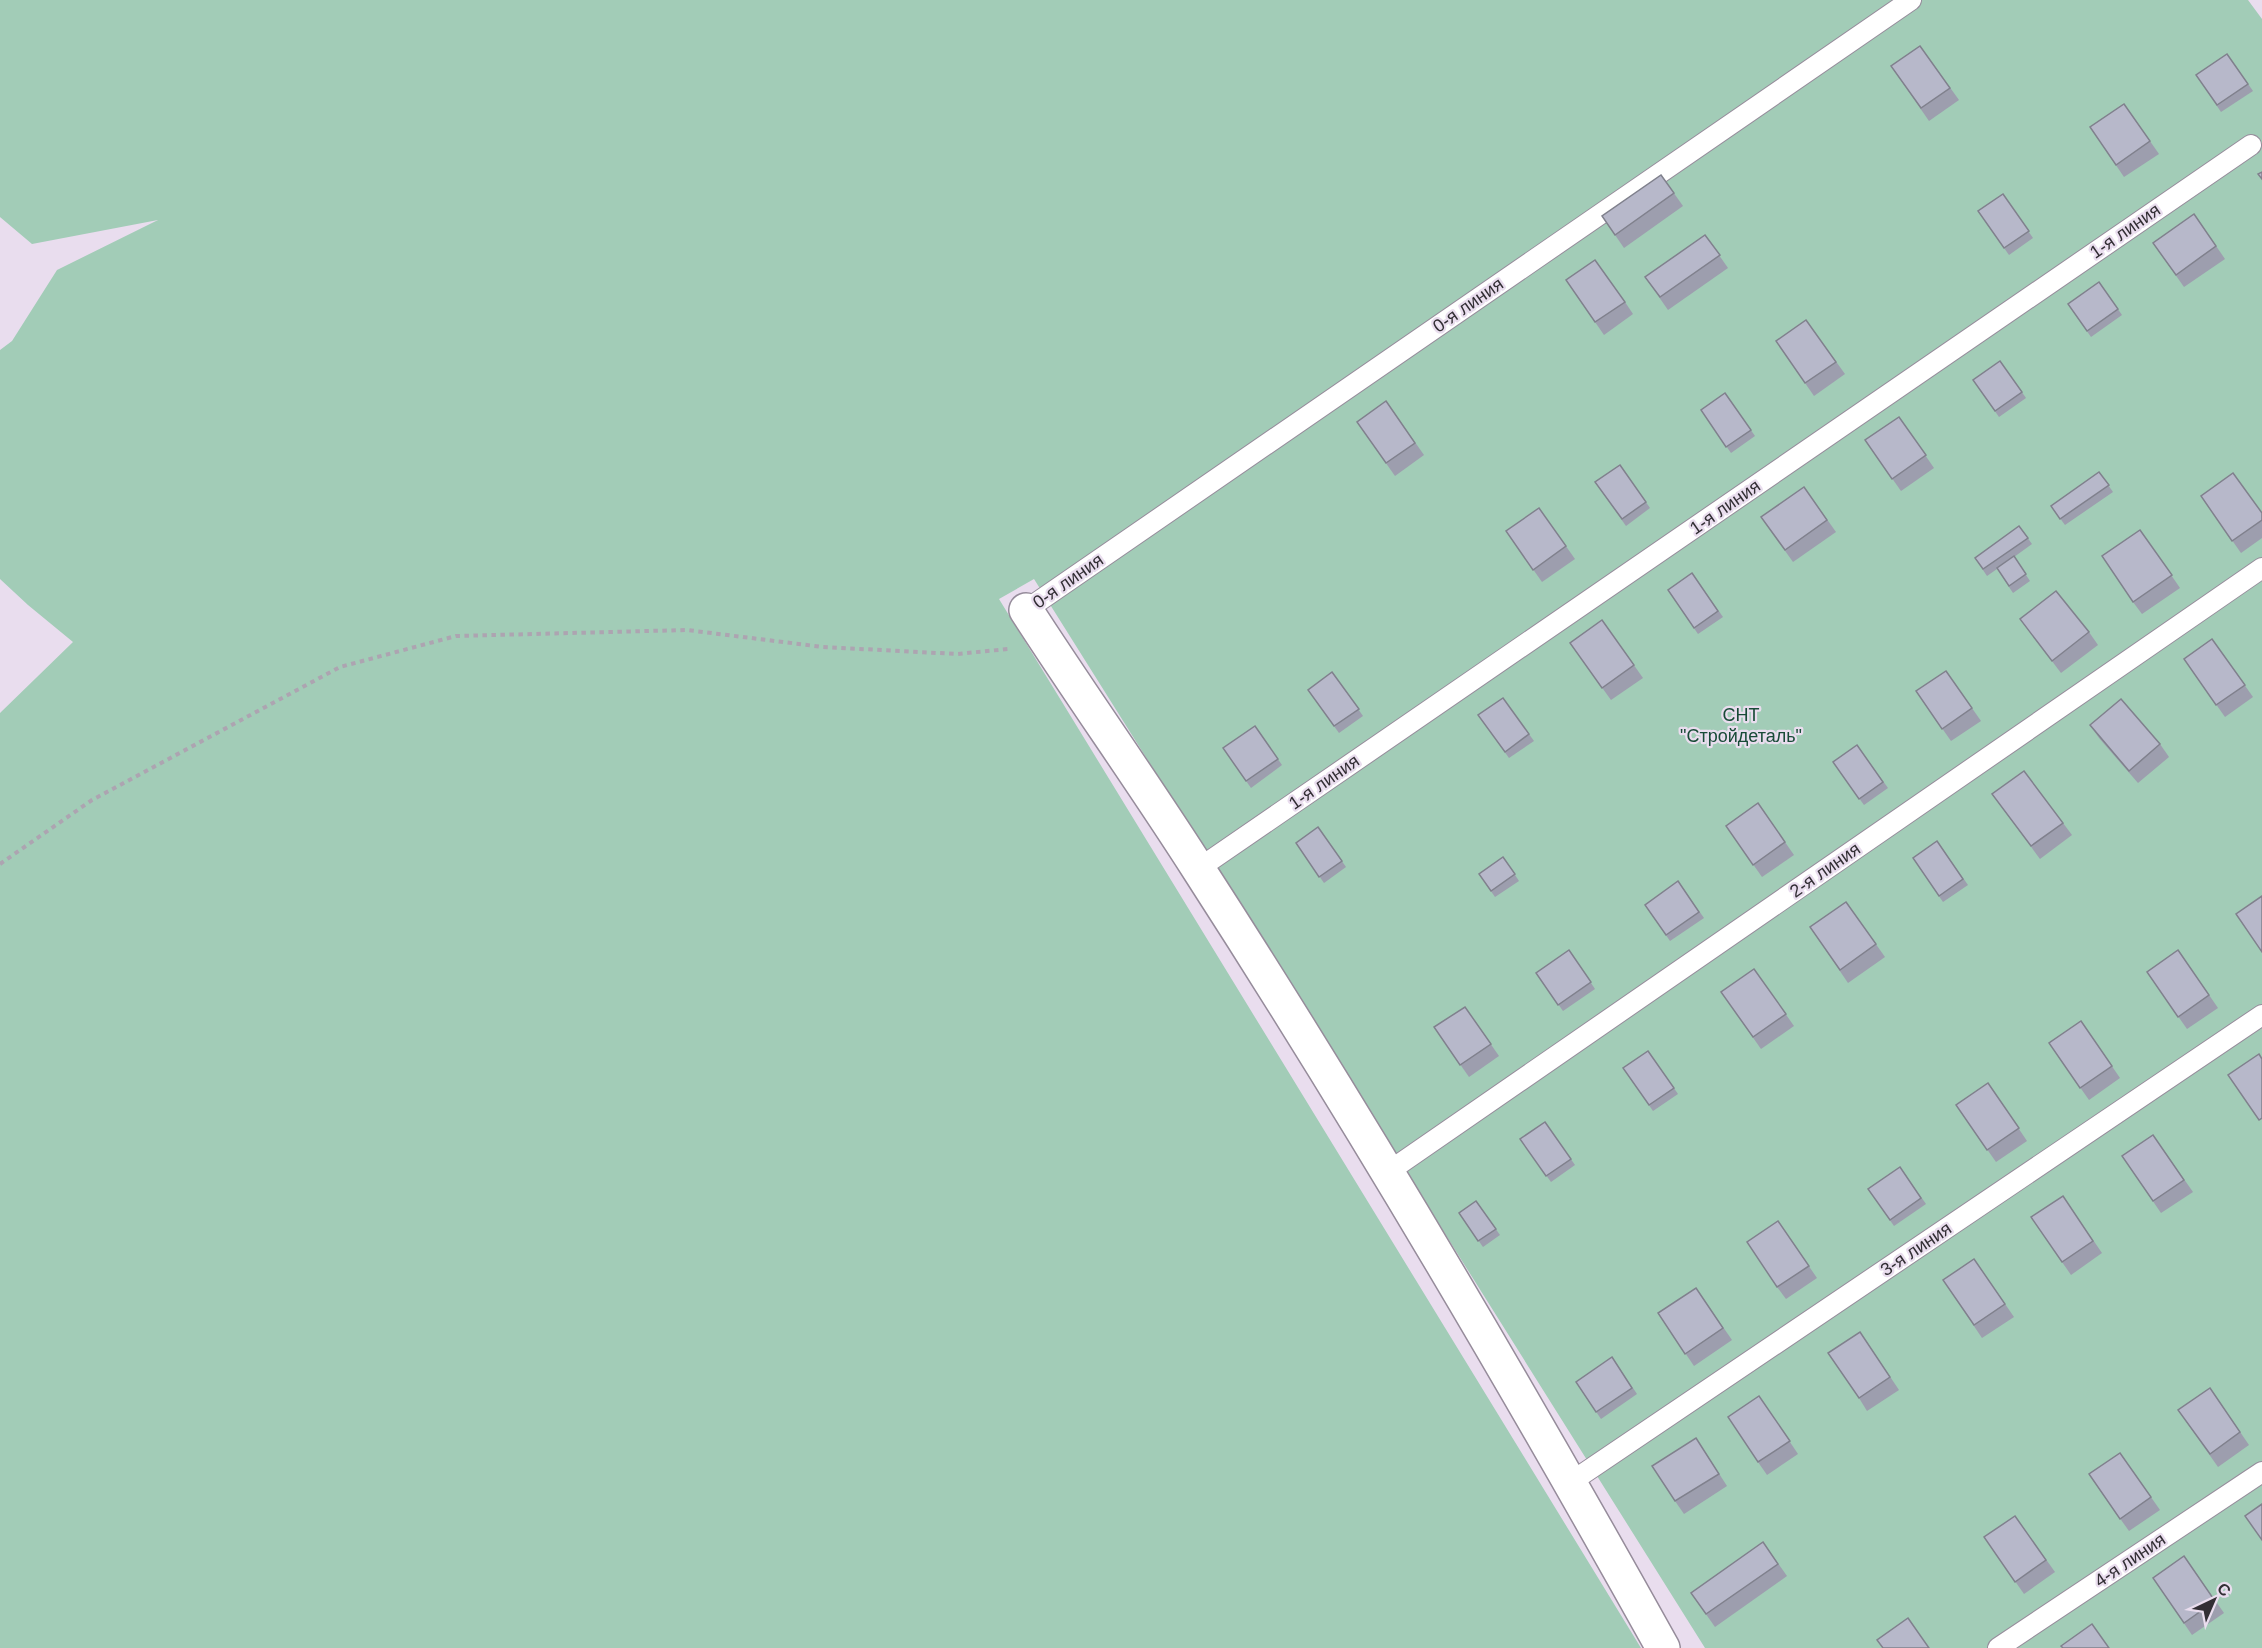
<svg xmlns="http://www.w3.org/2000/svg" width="2262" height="1648" font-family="Arial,sans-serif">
<rect width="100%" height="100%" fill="#e9ddee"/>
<polygon fill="#a2ccb7" points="0,0 2248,0 2262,19 2262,1648 1705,1648 1034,579 999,599 1641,1648 0,1648 0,713 73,642 28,605 0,579 0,350 12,341 57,270 158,220 32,244 0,217"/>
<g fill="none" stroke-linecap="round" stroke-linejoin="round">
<defs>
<g id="lane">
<polyline points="1026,610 1911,0"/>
<polyline points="1198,869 2251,145"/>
<polyline points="1388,1172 2262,568"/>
<polyline points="1571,1482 2262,1015"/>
<polyline points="1998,1648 2262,1472"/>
</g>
<path id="street" d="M 1026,610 C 1082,697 1143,782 1199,870 C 1363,1124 1516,1384 1663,1648"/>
</defs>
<use href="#lane" stroke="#968c9b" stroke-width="22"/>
<use href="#street" stroke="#968c9b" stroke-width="36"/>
<polyline stroke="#ada4b1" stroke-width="4" stroke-dasharray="4.5 4.5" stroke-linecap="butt" points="0,864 92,800 340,667 456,636 687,630 823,647 957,654 1008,649"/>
<use href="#lane" stroke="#fff" stroke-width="20"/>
<use href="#street" stroke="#fff" stroke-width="33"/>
</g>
<g fill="#9d9eae">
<polygon points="1920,46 1959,100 1929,121 1891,66"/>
<polygon points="2227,54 2253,91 2221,112 2196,75"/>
<polygon points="2124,104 2159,154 2124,177 2090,127"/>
<polygon points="1661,175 1683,206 1624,248 1602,216"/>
<polygon points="2003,194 2033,238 2009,255 1978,211"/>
<polygon points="2194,214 2225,259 2184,287 2153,243"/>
<polygon points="1705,235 1728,268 1668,310 1645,277"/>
<polygon points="1566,280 1625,302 1633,314 1604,335"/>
<polygon points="2099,282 2122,315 2091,337 2068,304"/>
<polygon points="1806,320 1845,374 1814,396 1776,341"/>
<polygon points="2000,361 2026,398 1999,417 1973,380"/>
<polygon points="1725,393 1755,436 1731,453 1701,410"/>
<polygon points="1386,401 1424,455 1395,476 1357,422"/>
<polygon points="1899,417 1934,468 1901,491 1865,440"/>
<polygon points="1620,465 1650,508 1626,526 1595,482"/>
<polygon points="2099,472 2113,492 2065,525 2051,506"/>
<polygon points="1804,487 1836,532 1793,562 1761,517"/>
<polygon points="2201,496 2262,513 2262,538 2241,553"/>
<polygon points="1539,508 1575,559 1542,582 1506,531"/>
<polygon points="2019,526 2032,544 2014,557 2030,581 2013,593 1997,569 1987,576 1975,558"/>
<polygon points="2140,530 2180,588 2142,614 2133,602"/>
<polygon points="1692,573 1723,617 1698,634 1668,590"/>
<polygon points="2020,619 2089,632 2098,645 2061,673"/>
<polygon points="1602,620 1643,678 1611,700 1570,643"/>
<polygon points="2212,639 2253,697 2225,717 2184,659"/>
<polygon points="1946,671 1981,721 1951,741 1916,691"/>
<polygon points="1332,672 1363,716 1339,733 1308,690"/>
<polygon points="1503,698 1534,741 1509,758 1478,715"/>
<polygon points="2090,725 2160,744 2169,757 2138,783 2099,738"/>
<polygon points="1255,726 1282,765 1251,788 1223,748"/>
<polygon points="1857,745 1888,788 1864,805 1837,768"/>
<polygon points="1758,803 1794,855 1762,877 1726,826"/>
<polygon points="2001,806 2063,823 2072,835 2040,859"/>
<polygon points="1318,827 1346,867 1324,883 1296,843"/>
<polygon points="1937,841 1968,885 1943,902 1913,858"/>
<polygon points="1503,857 1519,881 1495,897 1479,874"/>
<polygon points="1678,881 1704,918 1670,941 1645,905"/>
<polygon points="1846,902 1885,957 1848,983 1810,927"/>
<polygon points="1569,950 1595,989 1563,1011 1536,973"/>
<polygon points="2178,950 2218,1008 2187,1029 2147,972"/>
<polygon points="1754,969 1794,1026 1761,1049 1721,992"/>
<polygon points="1465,1007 1499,1056 1469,1077 1434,1027"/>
<polygon points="2081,1021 2120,1078 2089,1100 2049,1043"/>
<polygon points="1648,1051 1678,1094 1653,1111 1623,1068"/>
<polygon points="1988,1083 2027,1141 1996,1162 1956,1105"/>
<polygon points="1545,1122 1575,1165 1551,1182 1520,1139"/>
<polygon points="2153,1135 2193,1192 2161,1213 2122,1156"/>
<polygon points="1900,1167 1926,1204 1894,1226 1868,1189"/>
<polygon points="2063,1196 2102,1253 2071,1275 2031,1217"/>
<polygon points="1476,1201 1500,1235 1483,1247 1459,1213"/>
<polygon points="1778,1221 1817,1278 1786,1299 1777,1287"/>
<polygon points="1974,1259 2014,1317 1982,1338 1943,1280"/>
<polygon points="1696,1288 1732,1340 1694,1366 1658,1313"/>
<polygon points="1860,1332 1899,1390 1867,1411 1859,1398"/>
<polygon points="1612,1357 1637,1394 1601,1419 1576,1382"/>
<polygon points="2210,1388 2249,1445 2218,1467 2178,1410"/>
<polygon points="1759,1396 1798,1454 1767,1475 1758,1462"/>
<polygon points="1696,1438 1727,1486 1684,1514 1675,1501"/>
<polygon points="2120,1453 2160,1510 2129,1531 2089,1475"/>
<polygon points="2015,1516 2055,1572 2024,1594 1984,1537"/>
<polygon points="1763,1542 1787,1576 1715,1627 1691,1593"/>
<polygon points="2184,1556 2224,1613 2192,1635 2153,1578"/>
</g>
<g fill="#b7b8ca" stroke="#80818d" stroke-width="1.5">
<polygon points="1920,46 1950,88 1921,108 1891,66"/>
<polygon points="2227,54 2248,84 2217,105 2196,75"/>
<polygon points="2124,104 2150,141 2116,165 2090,127"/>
<polygon points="2262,172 2262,179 2258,174"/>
<polygon points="1661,175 1674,193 1615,235 1602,216"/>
<polygon points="2003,194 2029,231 2004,248 1978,211"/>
<polygon points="2194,214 2216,246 2176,275 2153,243"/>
<polygon points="1705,235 1720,255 1660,297 1645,277"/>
<polygon points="1595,260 1625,302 1595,322 1566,280"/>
<polygon points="2099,282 2118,309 2087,331 2068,304"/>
<polygon points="1806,320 1836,362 1805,383 1776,341"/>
<polygon points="2000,361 2022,392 1995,411 1973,380"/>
<polygon points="1725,393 1751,430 1726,447 1701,410"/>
<polygon points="1386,401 1415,443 1386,463 1357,422"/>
<polygon points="1899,417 1926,455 1892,479 1865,440"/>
<polygon points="1620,465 1646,502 1622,519 1595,482"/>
<polygon points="2099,472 2109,485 2060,519 2051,506"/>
<polygon points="2233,473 2262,513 2262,520 2232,541 2201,496"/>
<polygon points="1804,487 1827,520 1785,550 1761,517"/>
<polygon points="1539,508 1566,546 1533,570 1506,531"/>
<polygon points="2019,526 2028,538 1983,569 1975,558"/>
<polygon points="2140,530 2172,575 2133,602 2102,556"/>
<polygon points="2014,556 2026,574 2009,586 1997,568"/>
<polygon points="1692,573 1718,611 1694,628 1668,590"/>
<polygon points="2056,591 2089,632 2052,661 2020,619"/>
<polygon points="1602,620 1634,665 1602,688 1570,643"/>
<polygon points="2212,639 2245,685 2216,705 2184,659"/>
<polygon points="1946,671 1972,708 1942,729 1916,691"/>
<polygon points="1332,672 1359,709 1334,726 1308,690"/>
<polygon points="1503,698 1529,734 1505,752 1478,715"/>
<polygon points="2121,699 2160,744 2129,771 2090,725"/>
<polygon points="1255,726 1278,759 1246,781 1223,748"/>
<polygon points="1857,745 1883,782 1859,799 1833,762"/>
<polygon points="2024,771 2063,823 2031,846 1992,794"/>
<polygon points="1758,803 1785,842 1753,865 1726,826"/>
<polygon points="1318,827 1342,861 1319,877 1296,843"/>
<polygon points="1937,841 1963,879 1939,896 1913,858"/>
<polygon points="1503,857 1515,874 1491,891 1479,874"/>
<polygon points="1678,881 1699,912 1666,935 1645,905"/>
<polygon points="2262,896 2262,952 2236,914"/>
<polygon points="1846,902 1876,944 1840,970 1810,927"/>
<polygon points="1569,950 1591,982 1558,1005 1536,973"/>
<polygon points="2178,950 2209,995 2178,1017 2147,972"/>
<polygon points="1754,969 1786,1014 1753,1037 1721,992"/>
<polygon points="1465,1007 1491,1044 1460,1065 1434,1027"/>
<polygon points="2081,1021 2112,1066 2080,1088 2049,1043"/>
<polygon points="1648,1051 1674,1088 1649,1105 1623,1068"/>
<polygon points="2259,1054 2262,1059 2262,1118 2259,1120 2228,1075"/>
<polygon points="1988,1083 2019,1128 1987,1150 1956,1105"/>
<polygon points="1545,1122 1571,1159 1546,1176 1520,1139"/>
<polygon points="2153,1135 2184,1180 2153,1201 2122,1156"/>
<polygon points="1900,1167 1921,1198 1890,1220 1868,1189"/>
<polygon points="2063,1196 2093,1241 2062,1262 2031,1217"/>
<polygon points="1476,1201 1496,1229 1478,1241 1459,1213"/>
<polygon points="1778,1221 1809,1266 1777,1287 1747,1242"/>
<polygon points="1974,1259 2005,1304 1974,1325 1943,1280"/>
<polygon points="1696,1288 1723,1328 1685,1354 1658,1313"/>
<polygon points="1860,1332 1890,1377 1859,1398 1828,1353"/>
<polygon points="1612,1357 1632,1388 1596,1412 1576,1382"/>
<polygon points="2210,1388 2240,1432 2210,1454 2178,1410"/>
<polygon points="1759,1396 1790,1441 1758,1462 1728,1417"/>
<polygon points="1696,1438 1719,1474 1675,1501 1652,1466"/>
<polygon points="2120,1453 2151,1497 2120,1519 2089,1474"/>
<polygon points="2262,1504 2262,1540 2245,1516"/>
<polygon points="2015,1516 2046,1560 2015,1582 1984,1537"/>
<polygon points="1763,1542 1778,1564 1706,1614 1691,1593"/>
<polygon points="2184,1556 2215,1601 2184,1623 2153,1578"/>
<polygon points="1908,1618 1929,1648 1883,1648 1877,1640"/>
<polygon points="2092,1624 2109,1648 2063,1648 2061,1646"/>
</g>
<g text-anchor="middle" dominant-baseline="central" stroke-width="4.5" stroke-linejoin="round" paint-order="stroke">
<g font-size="18" fill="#322e34" stroke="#e9ddee">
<text transform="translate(2125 231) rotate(-35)">1-я линия</text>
<text transform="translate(1468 305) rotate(-35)">0-я линия</text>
<text transform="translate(1725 507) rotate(-35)">1-я линия</text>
<text transform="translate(1068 581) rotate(-35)">0-я линия</text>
<text transform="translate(1324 782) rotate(-35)">1-я линия</text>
<text transform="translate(1825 870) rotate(-35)">2-я линия</text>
<text transform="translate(1916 1249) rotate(-34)">3-я линия</text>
<text transform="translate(2130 1560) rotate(-34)">4-я линия</text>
</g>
<g font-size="18" fill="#184b37" stroke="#e9ddee">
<text x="1741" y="715">СНТ<tspan x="1741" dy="21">"Стройдеталь"</tspan></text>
</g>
</g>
<g transform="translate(2214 1600) rotate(44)" stroke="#e9ddee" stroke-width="4.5" paint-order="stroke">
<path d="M0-4.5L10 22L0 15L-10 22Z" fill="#322e34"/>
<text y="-9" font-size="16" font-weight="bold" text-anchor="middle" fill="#322e34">С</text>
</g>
</svg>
